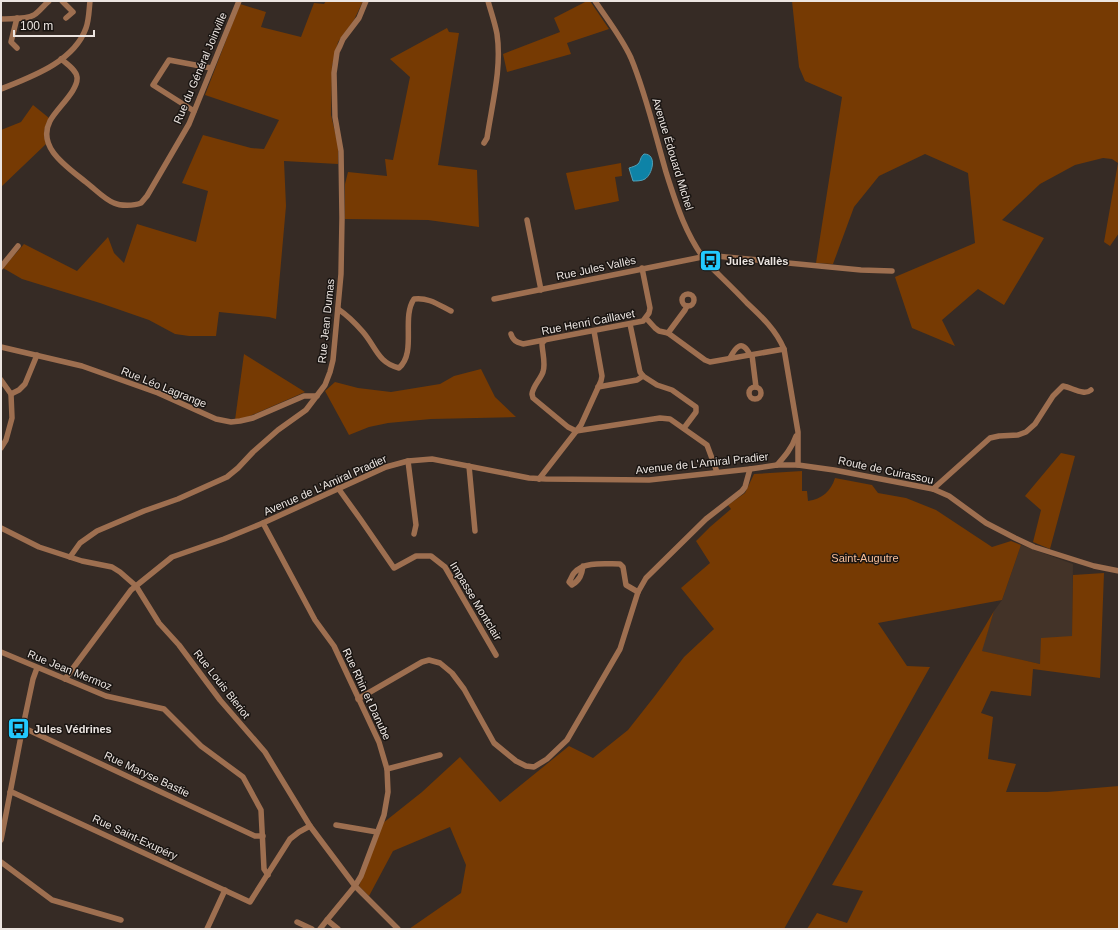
<svg xmlns="http://www.w3.org/2000/svg" width="1120" height="930" font-family="Arial,sans-serif">
<rect width="100%" height="100%" fill="#362b25"/>
<polygon fill="#433328" points="1021,545 1073,564 1072,636 1040,664 981,651 994,611 1002,600"/>
<g fill="#763a03">
<polygon points="326,1 363,1 354,20 338,42 332,66 331,115 338,145 338,164 284,161 286,206 276,319 269,317 219,312 216,336 189,336 175,334 149,320 100,303 22,279 3,268 24,244 77,271 108,237 114,253 124,263 137,224 196,242 208,191 182,183 203,135 251,148 264,149 279,120 205,95 240,4 266,12 261,27 301,37 314,3 324,4"/>
<polygon points="587,1 590,1 609,29 567,43 571,54 507,72 503,54 560,32 554,18"/>
<polygon points="792,1 1119,1 1119,233 1110,246 1104,242 1118,163 1112,159 1103,158 1075,165 1040,184 1002,220 1044,238 1004,305 978,289 942,320 955,346 912,328 895,277 975,243 968,173 925,154 879,176 854,207 833,264 816,263 842,97 805,81 799,67"/>
<polygon points="447,28 449,32 459,33 438,165 477,170 479,227 428,220 345,219 345,184 348,172 387,176 385,159 393,160 410,77 390,59"/>
<path d="M 33,105 L 49,118 C 44,127 43,134 46,144 L 1,187 L 1,130 L 21,122 Z"/>
<polygon points="621,163 622,176 615,177 619,201 575,210 566,173"/>
<polygon points="244,354 305,392 243,419 235,420"/>
<polygon points="481,369 495,397 516,417 431,419 388,423 369,427 349,435 325,391 335,382 358,388 391,392 440,384 454,376"/>
<polygon points="1061,453 1075,456 1050,549 1033,542 1041,510 1025,496"/>
<path d="M 802,471 L 802,491 L 807,491 L 808,501 C 822,499 831,491 835,478 L 872,485 L 878,493 L 906,498 L 936,510 L 992,547 L 1011,541 L 1021,545 L 1002,600 L 878,623 L 907,666 L 930,667 L 784,929 L 409,929 L 461,893 L 466,865 L 450,827 L 393,851 L 369,896 L 359,886 L 383,823 L 422,792 L 460,757 L 500,802 L 569,746 L 593,758 L 628,730 L 654,697 L 684,657 L 714,629 L 681,588 L 710,563 L 696,541 L 710,527 L 731,509 L 728,505 L 745,493 L 754,474 Z"/>
<polygon points="1104,573 1100,678 1033,669 1031,696 991,691 981,713 993,717 988,759 1016,764 1006,792 1047,792 1119,786 1119,929 807,929 817,913 847,923 863,891 832,885 994,611 982,651 1040,664 1041,638 1072,636 1073,575"/>
</g>
<path fill="#0e83a7" stroke="#51a0b8" d="M 644,154 C 658,154 652,175 645,179 C 642,181 636,181 633,181 L 629,168 C 632,167 636,166 638,164 C 641,161 640,157 644,154 Z"/>
<g fill="none" stroke-linecap="round" stroke-linejoin="round">
<g stroke="#9e6f50" stroke-width="5.5">
<polyline points="62,1 73,12 66,18"/>
<path d="M 595,1 C 607,19 622,38 631,58 C 646,94 655,134 666,172 C 676,204 687,239 709,265 C 722,278 735,290 747,303 C 762,317 776,330 784,349 L 798,432 L 798,465"/>
<polyline points="17,18 11,42 17,48"/>
<path d="M 1,19 C 11,18 25,20 34,15 C 39,12 44,5 49,1"/>
<path d="M 61,59 C 67,64 76,70 77,77 C 79,90 56,109 50,121 C 36,148 69,168 87,183 C 95,189 104,199 114,203 C 120,206 134,206 141,203 C 143,201 145,198 147,196 L 189,124 L 239,1"/>
<path d="M 1,89 C 31,77 74,62 86,28 C 89,20 89,10 90,1"/>
<polyline points="194,111 153,85 169,60 211,68"/>
<path d="M 484,143 L 487,138 C 492,104 502,68 497,34 C 495,23 491,12 488,1"/>
<polyline points="527,220 541,290"/>
<polyline points="1,267 18,246"/>
<circle cx="688" cy="300" r="6"/>
<polyline points="494,299 702,257 716,256 861,270 892,271"/>
<path d="M 338,309 C 347,315 356,324 363,332 C 376,347 378,363 399,368 C 417,352 401,318 414,299 C 428,297 439,305 451,311"/>
<polyline points="646,318 655,328 659,331 668,333 705,360 710,362 784,349"/>
<polyline points="630,324 640,372 643,376 657,385 672,390 696,407 696,412 684,428"/>
<polyline points="668,333 685,310 687,306"/>
<path d="M 511,334 C 513,341 517,342 523,344 L 643,321 L 649,313 L 650,308 L 642,268"/>
<path d="M 544,341 L 542,343 C 542,352 546,363 543,372 C 540,380 533,386 532,394 L 533,398 L 568,427 L 576,431 L 660,418 L 670,419 L 707,445 L 717,472"/>
<polyline points="1,347 82,366 158,393 216,419 231,422 240,421 253,418 304,396 317,396"/>
<polyline points="752,355 756,387"/>
<path d="M 730,358 C 735,348 742,338 750,355"/>
<polyline points="1,380 11,394 12,418 6,440 1,448"/>
<polyline points="598,387 637,380 643,376"/>
<circle cx="755" cy="393" r="6"/>
<polyline points="11,394 19,390 25,384 37,355"/>
<polyline points="408,461 416,525 414,534"/>
<path d="M 777,465 C 785,456 792,448 796,436"/>
<polyline points="469,466 475,531"/>
<polyline points="539,479 581,425 601,381 602,376 594,331"/>
<polyline points="338,488 361,520 394,568 416,556 431,556 445,567 496,655"/>
<path d="M 933,489 L 990,438 L 999,436 L 1018,435 L 1026,432 L 1035,424 L 1053,396 L 1063,386 C 1073,388 1084,396 1091,390"/>
<polyline points="263,523 315,620 334,646 379,742 387,769 388,792 384,815 361,876 355,886 327,920"/>
<polyline points="1,528 39,547 82,561 112,567 120,572 136,586 159,623 179,645 220,700 265,752 310,826 355,886 398,929"/>
<polyline points="70,557 80,543 97,531 144,511 178,499 227,477 238,468 253,452 278,430 306,410 325,385 330,372 333,360 341,274 342,218 341,151 335,117 334,73 337,52 340,46 343,39 359,18 366,1"/>
<path d="M 583,566 C 582,574 580,580 572,585 L 569,582 C 571,579 572,575 574,573 C 584,561 605,564 620,564 L 623,567 L 626,585 L 638,592"/>
<polyline points="1,652 106,696 164,709 201,746 243,777 261,810 264,869 268,875"/>
<polyline points="65,679 131,590 172,557 224,539 263,523 386,467 408,461 432,459 529,478 546,479 649,480 750,469 777,465 798,465 834,470 933,489 949,496 986,523 1015,538 1034,547 1094,566 1119,571"/>
<polyline points="358,699 422,662 429,660 440,663 452,673 464,689 494,743 516,761 526,766 534,767 547,759 567,740 620,649 638,592 646,578 706,519 742,491 745,487 750,469"/>
<polyline points="22,727 255,836 263,836"/>
<polyline points="387,769 440,755"/>
<polyline points="10,792 14,793 250,902 290,839 299,832 310,826"/>
<polyline points="336,825 377,832"/>
<polyline points="1,840 22,731 33,679 37,668"/>
<polyline points="1,862 52,900 121,920"/>
<polyline points="297,922 312,929"/>
<polyline points="207,929 225,890"/>
<polyline points="320,929 327,920 338,929"/>
</g>
</g>
<defs>
<symbol id="bus-square" viewBox="-11 -11 22 22"><rect x="-9" y="-9" width="18" height="18" rx="4" fill="#22c9fe" stroke="#1a1512"/><path d="M-5-6H5V4H4V6H2V4H-2V6H-4V4H-5ZM-3.5-4V0h7V-4ZM-3.5 1.2v1.5H-2V1.2ZM2 1.2v1.5H3.5V1.2Z" fill="#111"/></symbol>
</defs>
<g fill-rule="evenodd">
<use href="#bus-square" x="698" y="248" width="25" height="25"/>
<use href="#bus-square" x="6" y="716" width="25" height="25"/>
</g>
<g text-anchor="middle" dominant-baseline="central" stroke-width="3" stroke-linejoin="round" paint-order="stroke">
<g font-size="11" fill="#ece5e1" stroke="#1a1512">
<text transform="translate(200 68) rotate(-67)">Rue du Général Joinville</text>
<text transform="translate(673 154) rotate(73)">Avenue Édouard Michel</text>
<text transform="translate(596 268) rotate(-12)">Rue Jules Vallès</text>
<text transform="translate(326 321) rotate(-84)">Rue Jean Dumas</text>
<text transform="translate(588 322) rotate(-11)">Rue Henri Caillavet</text>
<text transform="translate(164 387) rotate(22)">Rue Léo Lagrange</text>
<text transform="translate(702 463) rotate(-6)">Avenue de L'Amiral Pradier</text>
<text transform="translate(886 470) rotate(12)">Route de Cuirassou</text>
<text transform="translate(325 485) rotate(-24)">Avenue de L'Amiral Pradier</text>
<text transform="translate(476 601) rotate(59)">Impasse Montclair</text>
<text transform="translate(70 670) rotate(22)">Rue Jean Mermoz</text>
<text transform="translate(222 684) rotate(52)">Rue Louis Bleriot</text>
<text transform="translate(367 694) rotate(65)">Rue Rhin et Danube</text>
<text transform="translate(147 774) rotate(25)">Rue Maryse Bastie</text>
<text transform="translate(135 837) rotate(25)">Rue Saint-Exupéry</text>
</g>
<g font-size="11" font-weight="bold" fill="#ece5e1" stroke="#1a1512" text-anchor="start">
<text x="726" y="261">Jules Vallès</text>
<text x="34" y="729">Jules Védrines</text>
</g>
<g font-size="11" fill="#f8bf9a" stroke="#1a1512">
<text x="865" y="558">Saint-Augutre</text>
</g>
</g>
<rect width="1120" height="930" fill="none" stroke="#ece5e1" stroke-width="4"/>
<path d="M14 30v6h80v-6" fill="none" stroke="#ece5e1" stroke-width="2"/>
<text x="20" y="30" font-size="12" fill="#ece5e1" stroke="#1a1512" stroke-width="3" paint-order="stroke">100 m</text>
</svg>
